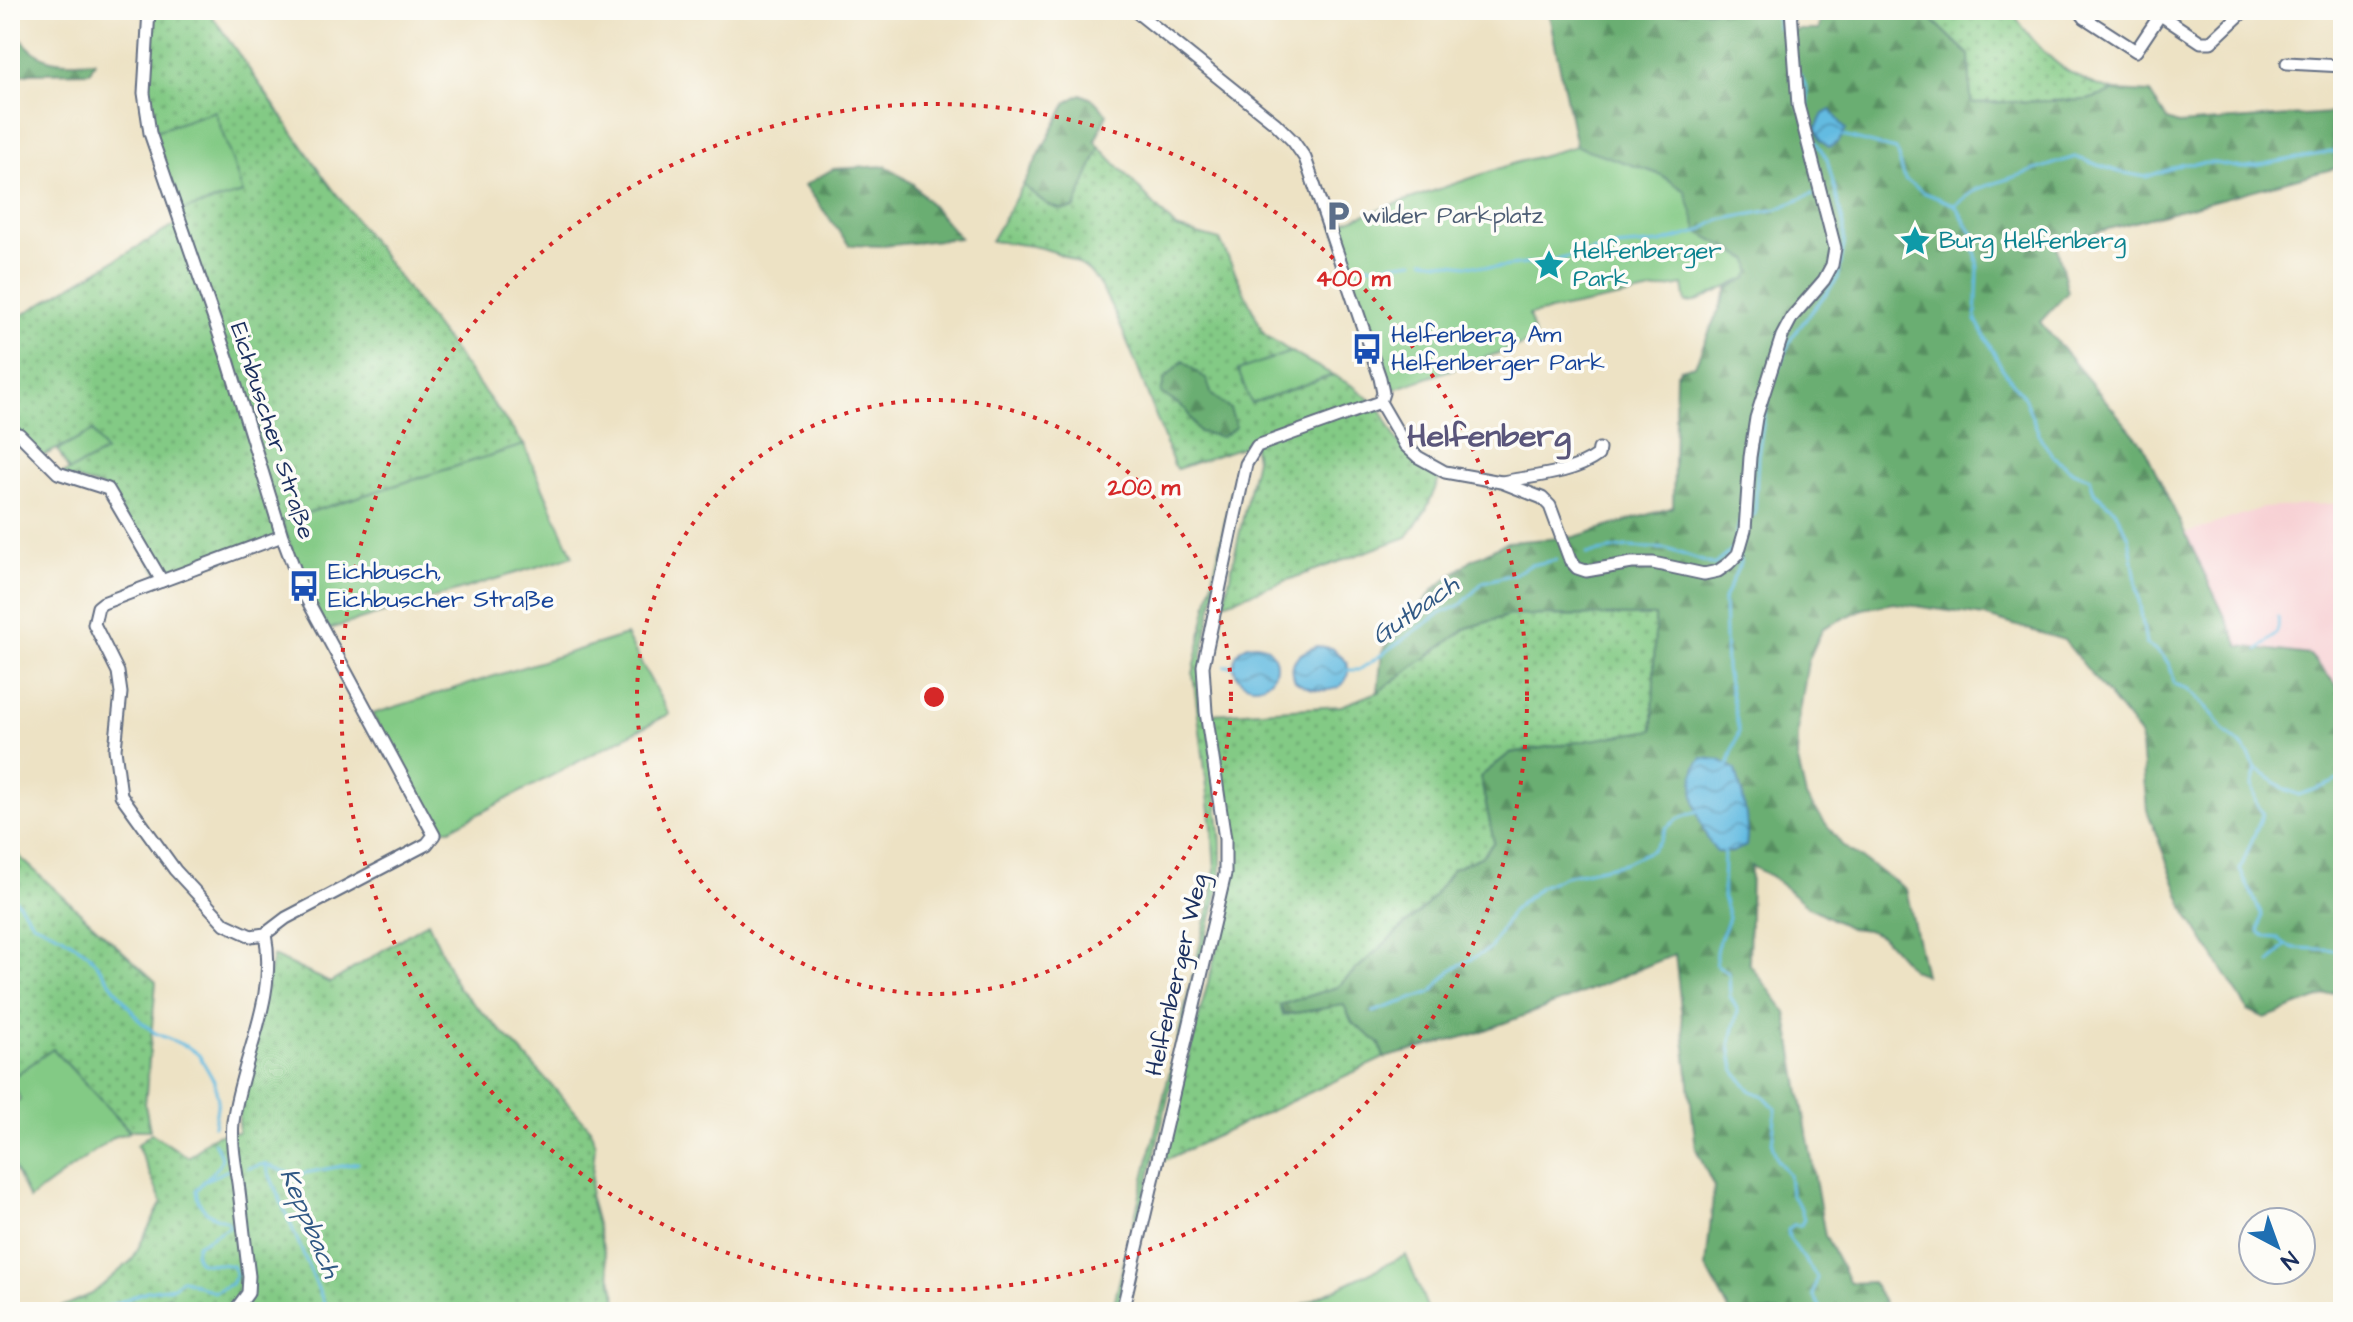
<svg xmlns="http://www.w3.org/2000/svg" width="2353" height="1322" font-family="'Architects Daughter',sans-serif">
<defs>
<pattern id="grass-dots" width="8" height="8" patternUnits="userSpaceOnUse" patternTransform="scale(2)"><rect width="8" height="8" fill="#83ca85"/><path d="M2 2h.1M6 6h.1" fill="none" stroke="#6aa470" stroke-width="1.8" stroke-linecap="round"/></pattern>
<pattern id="forest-firs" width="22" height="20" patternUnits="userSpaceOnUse" patternTransform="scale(2)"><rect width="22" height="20" fill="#6aae72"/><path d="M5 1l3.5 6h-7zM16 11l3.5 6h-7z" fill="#568e61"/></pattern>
<pattern id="water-waves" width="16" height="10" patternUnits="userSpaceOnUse" patternTransform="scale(2)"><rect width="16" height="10" fill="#64bbe1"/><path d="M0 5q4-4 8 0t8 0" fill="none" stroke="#5298ba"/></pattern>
</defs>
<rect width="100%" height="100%" fill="#fdfcf7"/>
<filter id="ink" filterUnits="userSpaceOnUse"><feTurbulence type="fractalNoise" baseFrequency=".0125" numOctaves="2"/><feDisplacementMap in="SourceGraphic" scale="16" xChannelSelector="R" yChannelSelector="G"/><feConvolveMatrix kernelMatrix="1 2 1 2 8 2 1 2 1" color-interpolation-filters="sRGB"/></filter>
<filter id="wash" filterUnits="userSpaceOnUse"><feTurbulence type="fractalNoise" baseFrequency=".006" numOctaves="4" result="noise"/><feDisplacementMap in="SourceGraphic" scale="32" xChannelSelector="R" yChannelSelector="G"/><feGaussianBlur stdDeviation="1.8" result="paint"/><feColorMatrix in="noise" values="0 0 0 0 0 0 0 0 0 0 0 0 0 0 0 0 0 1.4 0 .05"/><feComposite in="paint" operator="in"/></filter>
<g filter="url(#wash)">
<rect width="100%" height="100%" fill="#ede2c4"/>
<polygon fill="#f7cfd3" points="2343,503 2343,693 2309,655 2239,646 2184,534 2262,508"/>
<g fill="url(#grass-dots)" stroke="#4f7c72" stroke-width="2">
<polygon points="149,10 208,10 326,180 524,445 282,521 287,539 162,581 108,489 61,475 104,452 93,431 41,457 10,432 10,322 180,222 150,133 144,93"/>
<path d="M 1922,10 L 2011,10 C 2038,51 2067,80 2116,91 L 2087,100 L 1970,103 L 1969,55 Z"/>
<path d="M 1100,147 L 1176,228 L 1220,240 L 1264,334 L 1291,352 L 1239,370 L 1251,403 L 1333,375 L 1353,386 L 1379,406 L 1396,439 L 1416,462 L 1441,475 L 1426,510 L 1407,537 L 1224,603 L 1256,459 L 1253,443 L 1177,469 L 1174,465 C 1158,426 1114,288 1085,268 C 1054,246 1027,245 991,241 L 1023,185 L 1049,206 L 1074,208 Z"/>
<polygon points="1237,465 1241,466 1202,654 1221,843 1221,880 1196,980 1187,1006 1186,1022 1117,1312 1112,1312 1212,895 1215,869 1212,827 1193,674"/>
<polygon points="1510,615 1656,616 1653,731 1510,753 1481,778 1494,842 1481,857 1453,869 1426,906 1337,987 1280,1005 1284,1015 1344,1004 1352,1022 1380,1044 1384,1058 1161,1162 1228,906 1234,853 1212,714 1341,706 1378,692 1467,628"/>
<polygon points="10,843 22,859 156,982 145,1105 150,1130 129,1130 53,1049 10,1079"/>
<path d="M 428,922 L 458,988 L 519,1049 L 590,1128 L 595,1145 L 590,1198 L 620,1312 L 244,1312 L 249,1297 L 227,1312 L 181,1312 L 169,1295 L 137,1312 L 50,1312 L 92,1294 L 132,1260 L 162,1202 L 137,1145 L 151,1133 L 188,1157 C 196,1153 198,1149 204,1143 C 214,1133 225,1133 238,1132 L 241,1099 L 273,956 L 330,983 Z"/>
</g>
<g fill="url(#forest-firs)" stroke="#426e68" stroke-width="2">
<polygon points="1548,10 1791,10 1791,30 1819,30 1821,10 1922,10 1969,55 1971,103 2087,100 2116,91 2150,93 2167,120 2178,124 2330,113 2336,168 2056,243 2068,292 2040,322 2143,445 2239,646 2310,655 2343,693 2343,989 2265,1018 2248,1010 2186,912 2147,810 2140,735 2064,640 1984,616 1894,603 1863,609 1823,628 1808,661 1799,718 1797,757 1806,797 1842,845 1906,889 1925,975 1912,970 1884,938 1868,930 1849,928 1809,907 1771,876 1751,866 1749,963 1786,1012 1825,1236 1850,1283 1872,1282 1890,1312 1730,1312 1706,1267 1714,1187 1696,1149 1675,954 1568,999 1475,1034 1384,1058 1380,1044 1352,1022 1344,1005 1283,1015 1280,1005 1337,987 1426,906 1453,869 1481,857 1494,842 1480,777 1510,753 1653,730 1655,616 1510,615 1467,628 1378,692 1382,651 1435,588 1471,560 1507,542 1574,537 1673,507 1676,375 1680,369 1695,365 1728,289 1747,278 1749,260 1698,232 1661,175 1576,146"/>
<path d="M 10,24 C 37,63 50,64 95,61 L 90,72 L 31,73 L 10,77 Z"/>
<path d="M 1081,94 L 1094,100 L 1107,114 L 1095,141 L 1100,147 L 1075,208 C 1054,215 1038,197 1023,185 L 1067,102 Z"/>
<polygon points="886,166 913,184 960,238 883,246 849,245 805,185 833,169"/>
<polygon points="1183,361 1207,380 1212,395 1230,409 1236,427 1222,437 1199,432 1185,409 1161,393 1165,378"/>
</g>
<g fill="#83ca85" stroke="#4f7c72" stroke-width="2">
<polygon points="215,111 243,193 177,212 150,133"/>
<polygon points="1576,146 1661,175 1685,191 1698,232 1749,260 1751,271 1747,278 1695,302 1686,303 1683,285 1529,315 1536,340 1392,390 1334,225 1515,163"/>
<polygon points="1291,352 1333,375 1251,403 1238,370"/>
<polygon points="93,431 105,452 69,471 58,450"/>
<polygon points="524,445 573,556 326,630 303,583 282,521"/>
<polygon points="626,635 669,714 450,829 438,829 430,821 372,714"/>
<polygon points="53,1049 130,1132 114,1137 29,1199 10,1159 10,1105 20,1099 10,1079"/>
<polygon points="1406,1255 1429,1312 1287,1312"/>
</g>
<g fill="url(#water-waves)" stroke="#4075a0" stroke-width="2">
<polygon points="1831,110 1846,130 1839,141 1829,147 1821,141 1816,128 1823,114"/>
<circle cx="1255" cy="665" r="21"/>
<path d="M 1317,646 L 1332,648 L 1347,662 C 1355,696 1314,695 1295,681 C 1287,660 1299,653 1317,646 Z"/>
<path d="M 1702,758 L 1720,760 L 1736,770 C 1742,794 1750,821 1746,846 L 1732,852 L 1717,852 C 1700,835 1682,776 1702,758 Z"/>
</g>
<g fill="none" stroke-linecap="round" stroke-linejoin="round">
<g stroke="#64bbe1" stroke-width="3">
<polyline points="1776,10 1778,28"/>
<path d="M 1843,136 L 1896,150 L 1905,180 L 1923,192 L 1955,205 L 1973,234 L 1978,269 L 1976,320 L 2002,368 L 2024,397 L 2041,439 L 2053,456 L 2073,472 L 2090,478 L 2094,492 L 2115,510 L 2129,537 L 2146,644 C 2164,654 2172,663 2174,684 L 2189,689 L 2215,717 L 2224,731 L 2240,744 L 2249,755 L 2256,769 L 2252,785 L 2256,803 L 2263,813 L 2240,870 L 2262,915 L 2259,932 L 2267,937 L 2278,938 L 2286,945 L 2295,948 L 2343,950"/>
<polyline points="1955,205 1977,189 2075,157 2119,172 2146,177 2183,164 2214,163 2242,168 2343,150"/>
<polyline points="1615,247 1660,243 1698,232 1719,220 1778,209 1813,194"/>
<polyline points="1424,260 1493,268 1552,261 1605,248"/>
<polyline points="1358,263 1373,266 1414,261"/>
<polyline points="1773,383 1792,337 1838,278 1844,245 1844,226 1827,159 1810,134 1807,90 1801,75"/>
<polyline points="1750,517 1755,514 1758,454 1767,401"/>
<polyline points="1587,554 1627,547 1667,549 1714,565 1733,549"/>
<path d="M 2258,650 C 2269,637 2281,639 2278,617"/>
<polyline points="1225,666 1238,666"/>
<polyline points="1346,670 1359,670 1371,662 1438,615 1462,604 1483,582 1514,574 1531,565 1556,560"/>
<polyline points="1728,765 1739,731 1726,669 1724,599 1741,561 1733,549 1740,522 1743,521"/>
<path d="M 2256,769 L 2285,789 L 2299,795 C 2314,789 2330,786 2343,777"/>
<polyline points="10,834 13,839 10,847"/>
<path d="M 1724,848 L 1723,897 L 1729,918 C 1724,935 1712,946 1717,965 L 1729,973 L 1730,996 L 1738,1011 L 1730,1045 L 1734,1070 L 1751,1091 L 1764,1096 L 1776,1109 L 1772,1144 L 1777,1160 L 1789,1174 L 1791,1195 L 1800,1206 L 1804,1219 L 1801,1225 L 1793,1225 L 1788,1230 L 1789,1238 L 1817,1277 L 1813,1296 L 1824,1312"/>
<polyline points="10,896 18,902 33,923 62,936 88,953 139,1020 155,1033 188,1047 199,1055 214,1081 218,1100 214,1126"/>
<polyline points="2270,963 2286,945"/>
<polyline points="1373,1012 1432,992 1451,970 1490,949 1512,911 1540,887 1565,876 1625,863 1652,850 1660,841 1666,828 1678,819 1700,810"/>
<polyline points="214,1142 222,1158 219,1166 204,1181 228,1170"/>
<polyline points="265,1164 294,1175 358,1163"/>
<polyline points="248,1168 265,1164 328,1312"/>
<path d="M 94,1312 L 147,1291 L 174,1287 L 182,1279 L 214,1292 L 231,1284 L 236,1274 L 232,1266 C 220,1262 210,1266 198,1261 L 195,1252 L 197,1245 L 230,1226 L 227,1221 C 210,1216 198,1210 196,1190 L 204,1181"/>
</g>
</g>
</g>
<g filter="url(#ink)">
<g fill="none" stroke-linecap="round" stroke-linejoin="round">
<defs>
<g id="minor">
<polyline points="149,10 144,93 150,133 228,360 282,536 303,592 434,835 427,844 286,918 265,934 251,936 225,924 175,870 121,795 115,749 121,693 118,672 94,624 98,607 103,603 282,536"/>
<polyline points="1134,10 1275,123 1293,141 1305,158 1380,378 1383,393 1380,402 1405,445 1418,457 1445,472 1501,482 1542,498 1550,506 1570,560 1577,568 1586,571 1632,563 1653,563 1704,574 1718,571 1728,564 1738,554 1745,530 1750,457 1756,418 1782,336 1792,317 1824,280 1832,265 1835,248 1798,105 1791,10"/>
<polyline points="2079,10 2085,18 2136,51 2160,15"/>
<polyline points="2153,10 2201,42 2211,42 2245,10"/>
<polyline points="2287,63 2343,66"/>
<polyline points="10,432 19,434 58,473 108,489 162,581"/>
<path d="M 1502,482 C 1532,476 1573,474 1598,455 L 1599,449"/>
<path d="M 234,1312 L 248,1293 L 249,1276 C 245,1245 242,1214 238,1183 C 235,1163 231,1142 233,1122 C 241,1060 278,998 265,934"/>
<polyline points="1122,1312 1225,874 1225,839 1206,712 1203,666 1246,464 1257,446 1380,402"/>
</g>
</defs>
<use href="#minor" stroke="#646e82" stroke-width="15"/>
<use href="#minor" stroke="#fff" stroke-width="11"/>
</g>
</g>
<g fill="none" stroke="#d62828" stroke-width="4" stroke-dasharray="4 8">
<circle cx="934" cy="697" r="297"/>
<circle cx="934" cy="697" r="593"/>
</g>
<defs>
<symbol id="parking-bare" viewBox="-9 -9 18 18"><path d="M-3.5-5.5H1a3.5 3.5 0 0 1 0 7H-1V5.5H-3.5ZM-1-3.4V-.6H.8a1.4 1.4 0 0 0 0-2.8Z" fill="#5c6f8a" stroke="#fdfcf7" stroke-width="2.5" paint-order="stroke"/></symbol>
<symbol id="sight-bare" viewBox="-9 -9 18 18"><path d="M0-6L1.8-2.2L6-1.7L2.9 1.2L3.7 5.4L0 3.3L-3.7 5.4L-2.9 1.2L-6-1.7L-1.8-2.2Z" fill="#0f9aa8" stroke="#fdfcf7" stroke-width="2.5" paint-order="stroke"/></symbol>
<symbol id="bus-bare" viewBox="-9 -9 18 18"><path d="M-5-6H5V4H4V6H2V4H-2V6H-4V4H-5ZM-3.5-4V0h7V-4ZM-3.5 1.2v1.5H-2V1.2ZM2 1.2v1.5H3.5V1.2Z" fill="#1a4fb4" stroke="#fdfcf7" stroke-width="2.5" paint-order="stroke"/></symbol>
</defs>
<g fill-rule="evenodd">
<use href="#parking-bare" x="1316" y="194" width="44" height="44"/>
<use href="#sight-bare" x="1893" y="219" width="44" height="44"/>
<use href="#sight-bare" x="1527" y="243" width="44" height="44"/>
<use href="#bus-bare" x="1345" y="327" width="44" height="44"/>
<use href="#bus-bare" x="282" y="564" width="44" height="44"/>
</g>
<g text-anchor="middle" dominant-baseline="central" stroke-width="7" stroke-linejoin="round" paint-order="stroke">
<g font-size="24" fill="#4e5e75" stroke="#fdfcf7" text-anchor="start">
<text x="1362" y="216">wilder Parkplatz</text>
</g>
<g font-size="24" fill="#0d838f" stroke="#fdfcf7" text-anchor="start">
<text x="1939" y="241">Burg Helfenberg</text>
<text x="1573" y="251">Helfenberger<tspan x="1573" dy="28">Park</tspan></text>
</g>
<g font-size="24" fill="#164399" stroke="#fdfcf7" text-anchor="start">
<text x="1391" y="335">Helfenberg, Am<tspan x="1391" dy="28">Helfenberger Park</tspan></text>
<text x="328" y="572">Eichbusch,<tspan x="328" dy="28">Eichbuscher Straße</tspan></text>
</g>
<g font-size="24" fill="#1b2f5e" stroke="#fdfcf7">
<text transform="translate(272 431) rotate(72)">Eichbuscher Straße</text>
<text transform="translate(1177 975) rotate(-77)">Helfenberger Weg</text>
</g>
<g font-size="26" font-style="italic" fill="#315985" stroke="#fdfcf7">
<text transform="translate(1415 610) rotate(-35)">Gutbach</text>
<text transform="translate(310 1223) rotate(67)">Keppbach</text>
</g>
<g font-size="32" font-weight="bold" fill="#5a567b" stroke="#fdfcf7">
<text x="1489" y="436">Helfenberg</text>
</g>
</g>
<circle cx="934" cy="697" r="12" fill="#d62828" stroke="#fdfcf7" stroke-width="4"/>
<g font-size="24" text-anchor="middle" font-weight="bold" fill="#d62828" stroke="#fdfcf7" stroke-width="7" stroke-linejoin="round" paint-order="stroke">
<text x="1353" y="286">400 m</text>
<text x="1144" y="495">200 m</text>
</g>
<rect width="2353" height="1322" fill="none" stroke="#fdfcf7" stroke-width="40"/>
<g transform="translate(2277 1246) rotate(139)"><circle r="38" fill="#fdfcf7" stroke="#a3aaba" stroke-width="2"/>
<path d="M0-6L14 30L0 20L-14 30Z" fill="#1f6fb2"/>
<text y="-12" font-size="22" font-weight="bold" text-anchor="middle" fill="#1b2f5e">N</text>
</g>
</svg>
